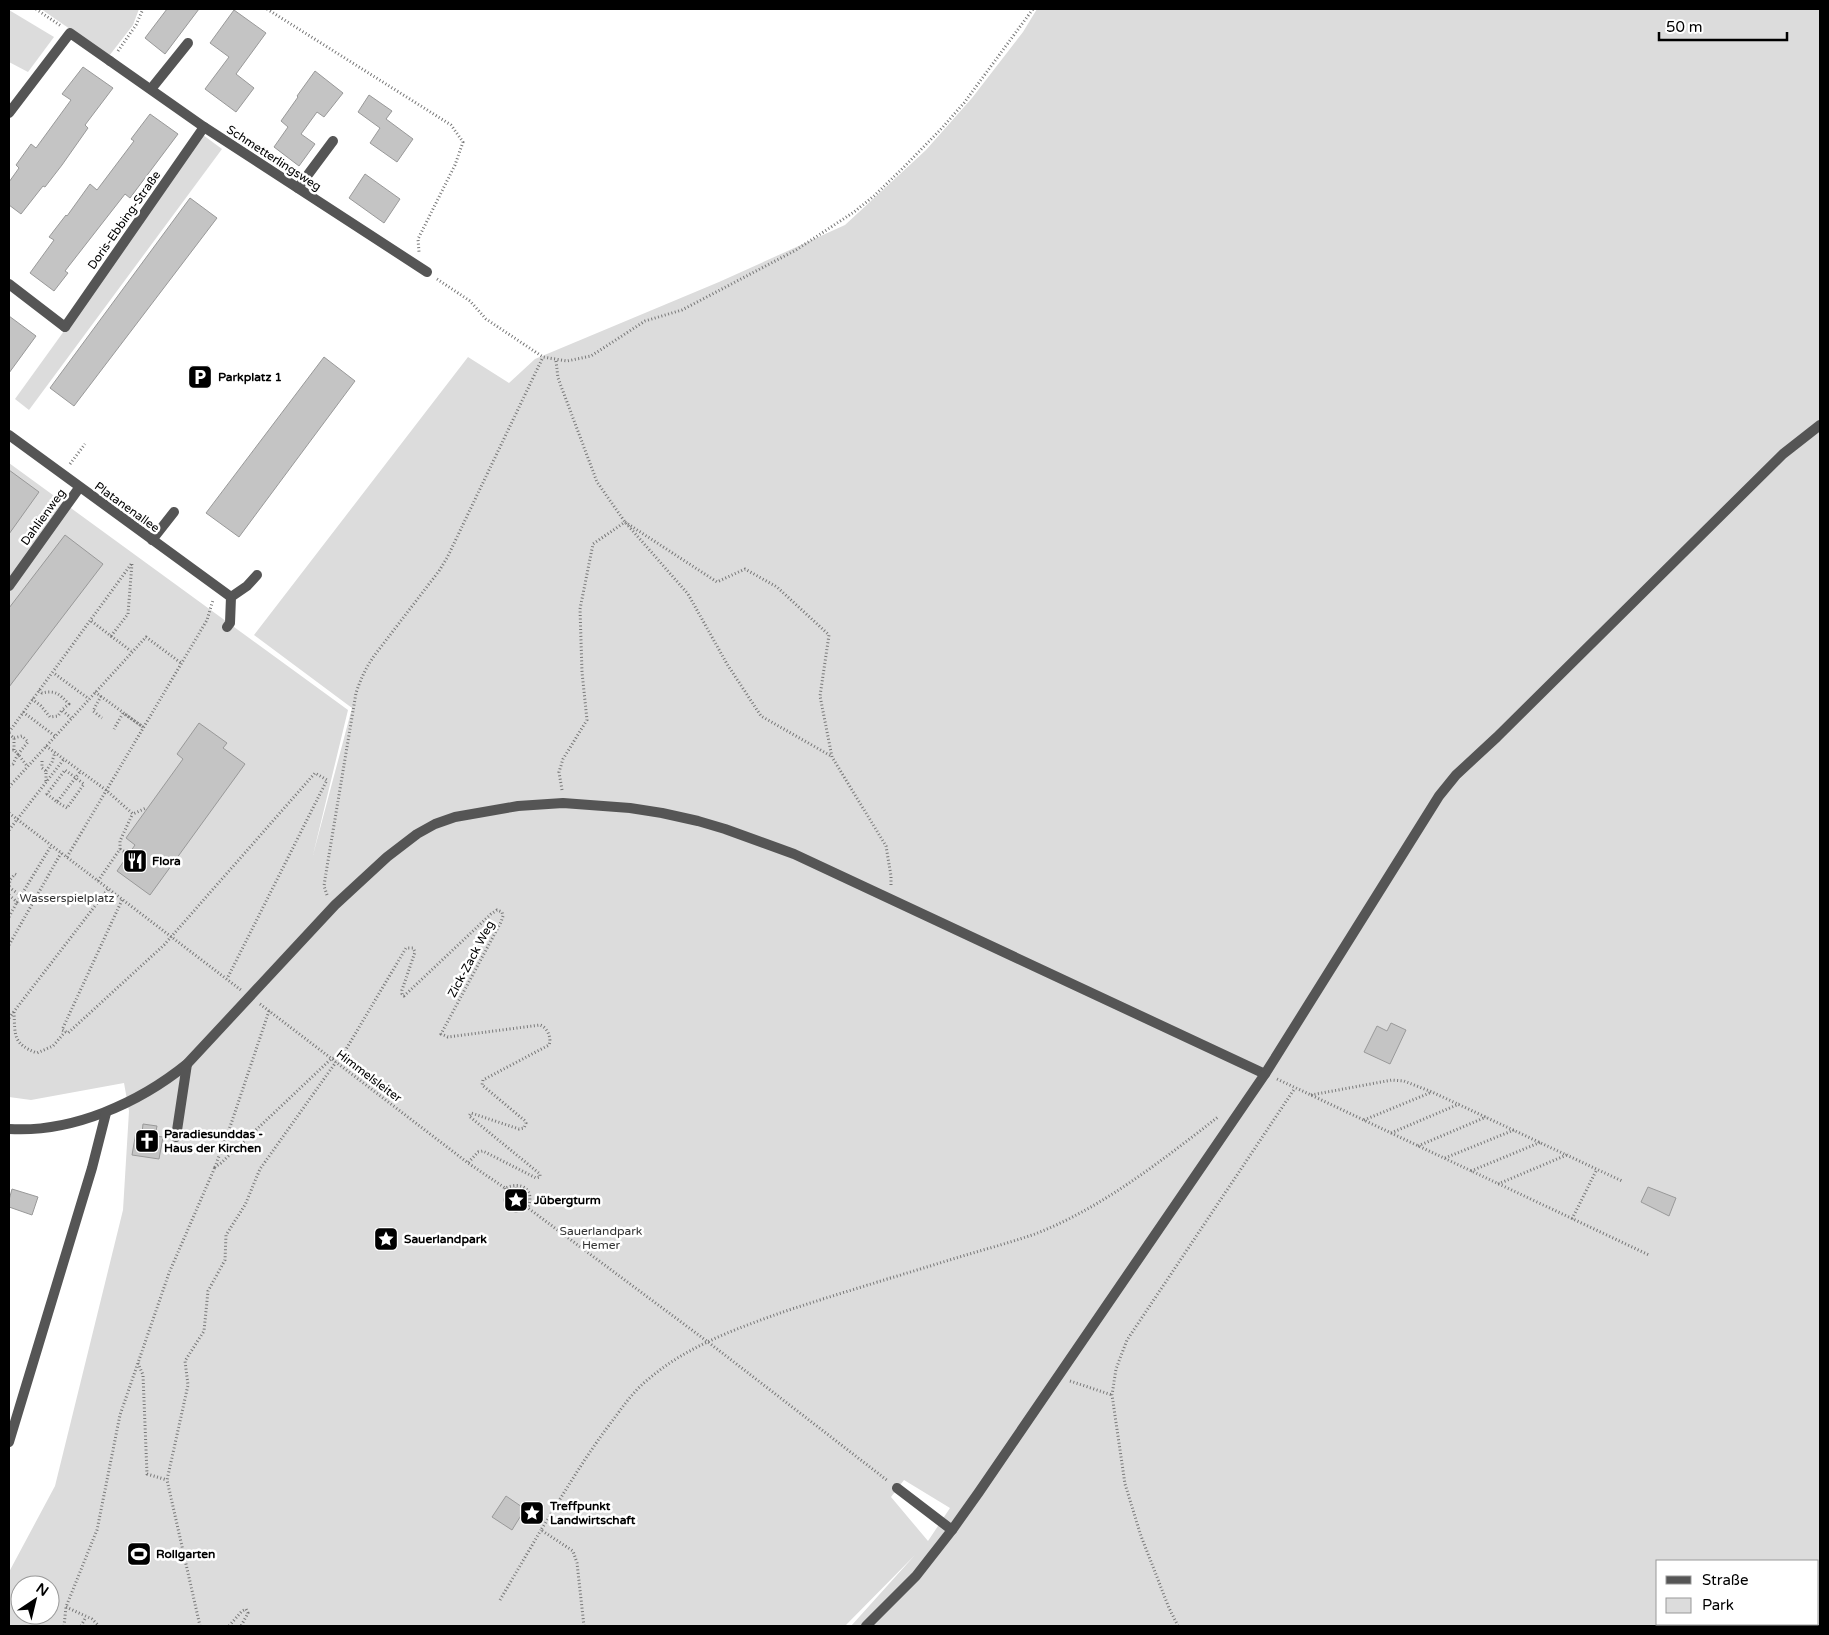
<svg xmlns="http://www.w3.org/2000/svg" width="1829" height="1635" font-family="'Varela Round',sans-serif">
<rect width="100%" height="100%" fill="#fff"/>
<g fill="#dcdcdc" fill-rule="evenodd">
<polygon points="41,9 139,9 133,25 109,56"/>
<path d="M 1037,9 L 1820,9 L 1820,1626 L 851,1626 L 915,1555 L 845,1626 L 9,1626 L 9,1572 L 55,1486 L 123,1210 L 129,1111 L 124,1083 L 31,1100 L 9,1097 L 9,463 L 348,710 L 313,855 L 352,708 L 254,635 L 468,357 L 509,383 L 535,359 L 719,282 L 845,225 L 926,150 L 972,98 L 1023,32 ZM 904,1480 L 950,1508 L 928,1541 L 891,1497 ZM 1658,1561 L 1818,1561 L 1818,1624 L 1658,1624 ZM 20,1585 L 50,1585 L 50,1615 L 20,1615 Z"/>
<polygon points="9,10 54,37 28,72 9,62"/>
<polygon points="203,135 222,149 29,410 15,399 103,277"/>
</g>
<g fill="#c4c4c4" stroke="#999">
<polygon points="167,9 199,9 165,54 145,38"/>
<polygon points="234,10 266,33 236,74 254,88 236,112 205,89 229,57 210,43"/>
<polygon points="83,67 113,88 85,125 88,128 62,165 45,187 43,186 21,214 9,205 9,182 19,168 16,165 31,144 36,148 71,100 62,94"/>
<polygon points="315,71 343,93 324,117 317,112 301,134 315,144 299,166 274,147 288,127 281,121 298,97 297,96"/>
<polygon points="369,95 392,111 386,119 413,139 397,162 370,143 380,128 358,112"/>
<polygon points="150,114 178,134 130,198 125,194 65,271 68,273 54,291 30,273 54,240 49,237 66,215 67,216 90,184 97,190 134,141 131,139"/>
<polygon points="365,174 400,199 384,223 349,198"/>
<polygon points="190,198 217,218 74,406 50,388"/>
<polygon points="9,316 36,336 9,373"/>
<polygon points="324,357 355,381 239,537 206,513"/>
<polygon points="9,470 39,492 9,534"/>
<polygon points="65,535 103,564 9,687 9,608"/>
<polygon points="199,723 227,743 223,748 245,764 150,895 117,871 135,845 126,838 183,759 177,754"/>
<polygon points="1391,1023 1406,1030 1390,1064 1364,1052 1377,1026 1387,1031"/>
<polygon points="143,1124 157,1126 155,1136 163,1137 159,1159 132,1155 136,1132 142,1133"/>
<polygon points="1648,1187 1676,1198 1669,1216 1641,1202"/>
<circle cx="516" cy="1200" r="12"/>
<polygon points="12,1189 38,1197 32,1215 9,1207 9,1200"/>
<polygon points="506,1496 525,1509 512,1530 492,1517"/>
</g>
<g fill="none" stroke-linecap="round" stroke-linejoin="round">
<g stroke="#777" stroke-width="3" stroke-dasharray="1 2.5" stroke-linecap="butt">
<polyline points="36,9 61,26"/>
<polyline points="267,9 451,125 463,142 455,165 418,239 419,252"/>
<polyline points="118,51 136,25 143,9"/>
<polyline points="437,279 470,301 486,319 543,357 567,361 591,356 645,321 682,310 796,250 854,212 874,196 904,167 942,128 964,103 1033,9"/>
<polyline points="556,361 558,378 597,482 625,522 688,594 727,664 761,716 831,756"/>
<polyline points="70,464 85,444"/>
<polyline points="625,522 717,582 745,569 777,587 829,635 820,696 832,757 886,846 891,876 891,886"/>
<polyline points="111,636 131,651"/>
<polyline points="55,674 89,699"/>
<path d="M 39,690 L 42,693 C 56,690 59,694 69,704 L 62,710 L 71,718"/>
<polyline points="95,692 143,727 123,713 114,729"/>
<polyline points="101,696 93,711 102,718"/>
<polyline points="32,699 41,706 50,717 58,716 62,710"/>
<polyline points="23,712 55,736"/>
<polyline points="9,732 132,563 128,614 111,636 90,620"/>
<polyline points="9,734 14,738 14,750"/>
<polyline points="46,746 106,790 133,814 146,808"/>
<polyline points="9,750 14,750 18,754 28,742 22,736 14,738"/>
<polyline points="42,761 42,768 46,771 46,782"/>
<polyline points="9,765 13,764 18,754 27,766"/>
<polyline points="46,771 52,762 55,752"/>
<polyline points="9,787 146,637 181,663"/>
<polyline points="562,790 559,772 563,759 587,720 582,672 580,609 593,544 625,522"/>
<path d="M 57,802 L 67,808 L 84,784 L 65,770 L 47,794 L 57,802 C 65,792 72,782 80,772"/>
<polyline points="9,813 241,990"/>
<polyline points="9,830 64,759"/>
<polyline points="120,849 128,854"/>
<polyline points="67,857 207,620 213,600"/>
<polyline points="98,881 120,849 120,841 132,815"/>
<polyline points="9,886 10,880 15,874 17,875"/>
<polyline points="9,887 21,896"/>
<polyline points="9,895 17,902 51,846"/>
<path d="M 327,895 L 324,886 L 325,879 L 356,693 C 361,678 367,665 377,652 L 439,571 L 447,558 L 543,357"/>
<polyline points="122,900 62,1030 68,1033 164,945 315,773 327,780 227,979"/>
<polyline points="9,917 17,902"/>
<polyline points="9,945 61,853"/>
<path d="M 260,1004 L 468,1163 L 505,1188 C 522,1181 535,1189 528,1208 L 708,1342 L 888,1481"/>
<path d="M 269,1011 L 230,1127 L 215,1167 L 221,1163 L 331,1059 L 337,1057 L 345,1051 L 406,948 L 413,948 L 415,952 L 402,990 L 402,994 L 404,996 L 491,914 L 497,910 L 502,912 L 503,916 L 501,922 L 441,1034 L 448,1037 L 540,1025 C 547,1027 552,1038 549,1045 L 483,1080 L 482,1085 L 524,1120 L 526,1123 L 524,1128 L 519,1129 L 471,1113 L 469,1116 L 540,1174 L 540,1177 L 536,1178 L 483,1151 L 478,1152 L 468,1163"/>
<path d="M 14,1012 C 15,1036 13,1044 37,1053 L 53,1046 L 65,1032"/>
<polyline points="9,1018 108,889"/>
<polyline points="1277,1079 1649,1255"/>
<polyline points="1311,1095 1392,1080 1404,1081 1432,1092 1622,1181"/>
<polyline points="1364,1120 1432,1092"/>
<polyline points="1391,1133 1459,1104"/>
<polyline points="1418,1146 1486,1117"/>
<polyline points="1445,1158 1514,1130"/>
<polyline points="1471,1171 1541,1142"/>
<polyline points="1498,1184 1569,1154"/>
<polyline points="505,1188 507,1193"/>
<polyline points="1572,1219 1597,1169"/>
<polyline points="138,1363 143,1375 147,1474 167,1480"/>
<polyline points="1070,1381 1112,1395"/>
<polyline points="500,1600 541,1530"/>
<polyline points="66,1607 92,1619 99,1626"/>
<polyline points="64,1626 66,1607 97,1530 120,1415 169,1273 215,1167"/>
<polyline points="81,1626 86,1617"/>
<polyline points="200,1626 167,1480 188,1385 185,1361 204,1331 208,1291 225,1260 226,1235 245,1205 260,1169 336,1062"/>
<polyline points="229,1626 242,1611 246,1609 248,1613 241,1626"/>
<path d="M 584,1626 L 577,1563 L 573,1551 L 541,1530 C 564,1493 586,1455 613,1420 C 624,1405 635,1389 651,1377 C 688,1346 738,1328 783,1312 C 840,1293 898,1276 956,1258 C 982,1250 1009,1243 1035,1234 C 1102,1208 1161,1161 1218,1117"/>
<polyline points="1178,1626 1169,1608 1141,1536 1125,1484 1112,1395 1116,1369 1127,1340 1295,1088"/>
</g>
<g stroke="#555" stroke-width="10">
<polyline points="110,61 204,127 427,272"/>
<polyline points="151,89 188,43"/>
<polyline points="298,188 333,141"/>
<polyline points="65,327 204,127"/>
<polyline points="152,540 174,512"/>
<polyline points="9,586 79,488"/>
<polyline points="227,627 230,623 231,597 247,586 257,575"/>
<path d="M 9,1129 C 72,1133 139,1103 187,1064 L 335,905 L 387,857 L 417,834 L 435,824 L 455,817 L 518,806 L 563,803 L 630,808 L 662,813 L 698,821 L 725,829 L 794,854 L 1265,1074"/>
<polyline points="176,1137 187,1064"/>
<polyline points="9,1442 92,1168 106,1113"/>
<polyline points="897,1488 952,1530"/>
<polyline points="866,1626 916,1576 952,1530 979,1492 1265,1074 1439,796 1456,775 1497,737 1783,454 1820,425"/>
</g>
<g stroke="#555" stroke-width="10">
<polyline points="9,113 70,33 110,61"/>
<polyline points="9,284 65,327"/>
<polyline points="9,435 231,597"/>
</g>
</g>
<defs>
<symbol id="parking-square" viewBox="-11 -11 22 22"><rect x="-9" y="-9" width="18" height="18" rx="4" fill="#000" stroke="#fff"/><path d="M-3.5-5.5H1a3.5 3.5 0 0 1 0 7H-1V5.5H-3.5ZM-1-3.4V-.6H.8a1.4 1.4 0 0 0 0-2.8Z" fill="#fff"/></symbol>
<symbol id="restaurant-square" viewBox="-11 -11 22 22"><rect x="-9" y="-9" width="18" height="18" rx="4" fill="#000" stroke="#fff"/><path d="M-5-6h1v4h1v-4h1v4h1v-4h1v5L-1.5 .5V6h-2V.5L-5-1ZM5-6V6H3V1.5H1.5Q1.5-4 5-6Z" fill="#fff"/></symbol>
<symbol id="church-square" viewBox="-11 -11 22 22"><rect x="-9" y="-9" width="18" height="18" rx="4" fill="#000" stroke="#fff"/><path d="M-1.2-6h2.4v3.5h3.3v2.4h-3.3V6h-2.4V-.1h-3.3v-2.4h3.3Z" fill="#fff"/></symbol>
<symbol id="sight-square" viewBox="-11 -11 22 22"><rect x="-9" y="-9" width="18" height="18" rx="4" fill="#000" stroke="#fff"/><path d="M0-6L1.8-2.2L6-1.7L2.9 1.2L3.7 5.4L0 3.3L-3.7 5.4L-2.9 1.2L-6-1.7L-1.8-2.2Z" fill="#fff"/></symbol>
<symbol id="stadium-square" viewBox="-11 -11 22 22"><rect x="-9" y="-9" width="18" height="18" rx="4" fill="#000" stroke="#fff"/><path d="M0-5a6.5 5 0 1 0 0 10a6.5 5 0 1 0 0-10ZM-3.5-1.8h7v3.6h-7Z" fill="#fff"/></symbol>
</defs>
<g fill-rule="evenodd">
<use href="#parking-square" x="186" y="363" width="28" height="28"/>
<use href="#restaurant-square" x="121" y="847" width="28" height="28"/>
<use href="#church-square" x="133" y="1127" width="28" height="28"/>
<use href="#sight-square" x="502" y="1186" width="28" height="28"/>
<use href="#sight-square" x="372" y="1225" width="28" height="28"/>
<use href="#sight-square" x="518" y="1499" width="28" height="28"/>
<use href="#stadium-square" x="125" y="1540" width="28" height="28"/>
</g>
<g text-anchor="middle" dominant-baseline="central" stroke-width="5" stroke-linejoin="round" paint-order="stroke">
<g font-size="12" fill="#000" stroke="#fff">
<text transform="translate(274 158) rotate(33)">Schmetterlingsweg</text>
<text transform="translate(124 220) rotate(-55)">Doris-Ebbing-Straße</text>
<text transform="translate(127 507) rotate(36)">Platanenallee</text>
<text transform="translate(43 517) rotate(-54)">Dahlienweg</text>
<text transform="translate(471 959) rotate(-62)">Zick-Zack Weg</text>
<text transform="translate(369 1076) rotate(37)">Himmelsleiter</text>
</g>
<g font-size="12" font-weight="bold" fill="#000" stroke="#fff" text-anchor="start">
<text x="218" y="377">Parkplatz 1</text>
<text x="152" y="861">Flora</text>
<text x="164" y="1134">Paradiesunddas -<tspan x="164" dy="14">Haus der Kirchen</tspan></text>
<text x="534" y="1200">Jübergturm</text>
<text x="404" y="1239">Sauerlandpark</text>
<text x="550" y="1506">Treffpunkt<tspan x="550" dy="14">Landwirtschaft</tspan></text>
<text x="156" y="1554">Rollgarten</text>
</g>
<g font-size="12" fill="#333" stroke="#fff">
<text x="67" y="898">Wasserspielplatz</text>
<text x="601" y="1231">Sauerlandpark<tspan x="601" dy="14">Hemer</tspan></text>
</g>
</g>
<rect width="1829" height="1635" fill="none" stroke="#000000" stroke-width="20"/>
<rect x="1656" y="1560" width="162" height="65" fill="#ffffff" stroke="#999999"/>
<rect x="1666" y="1576" width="25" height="8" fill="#555555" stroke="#999999"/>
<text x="1702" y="1585" font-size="15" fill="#000000">Straße</text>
<rect x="1666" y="1598" width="25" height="15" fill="#dcdcdc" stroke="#999999"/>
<text x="1702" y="1610" font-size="15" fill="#000000">Park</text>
<g transform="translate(35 1600) rotate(35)"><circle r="24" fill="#ffffff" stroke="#999999"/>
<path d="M0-4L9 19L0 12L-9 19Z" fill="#000000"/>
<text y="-8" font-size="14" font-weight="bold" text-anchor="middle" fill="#000000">N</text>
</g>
<path d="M1659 32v8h128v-8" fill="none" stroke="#000000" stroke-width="2.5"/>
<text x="1666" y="32" font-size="15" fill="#000000" stroke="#ffffff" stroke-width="4" paint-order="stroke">50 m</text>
</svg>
